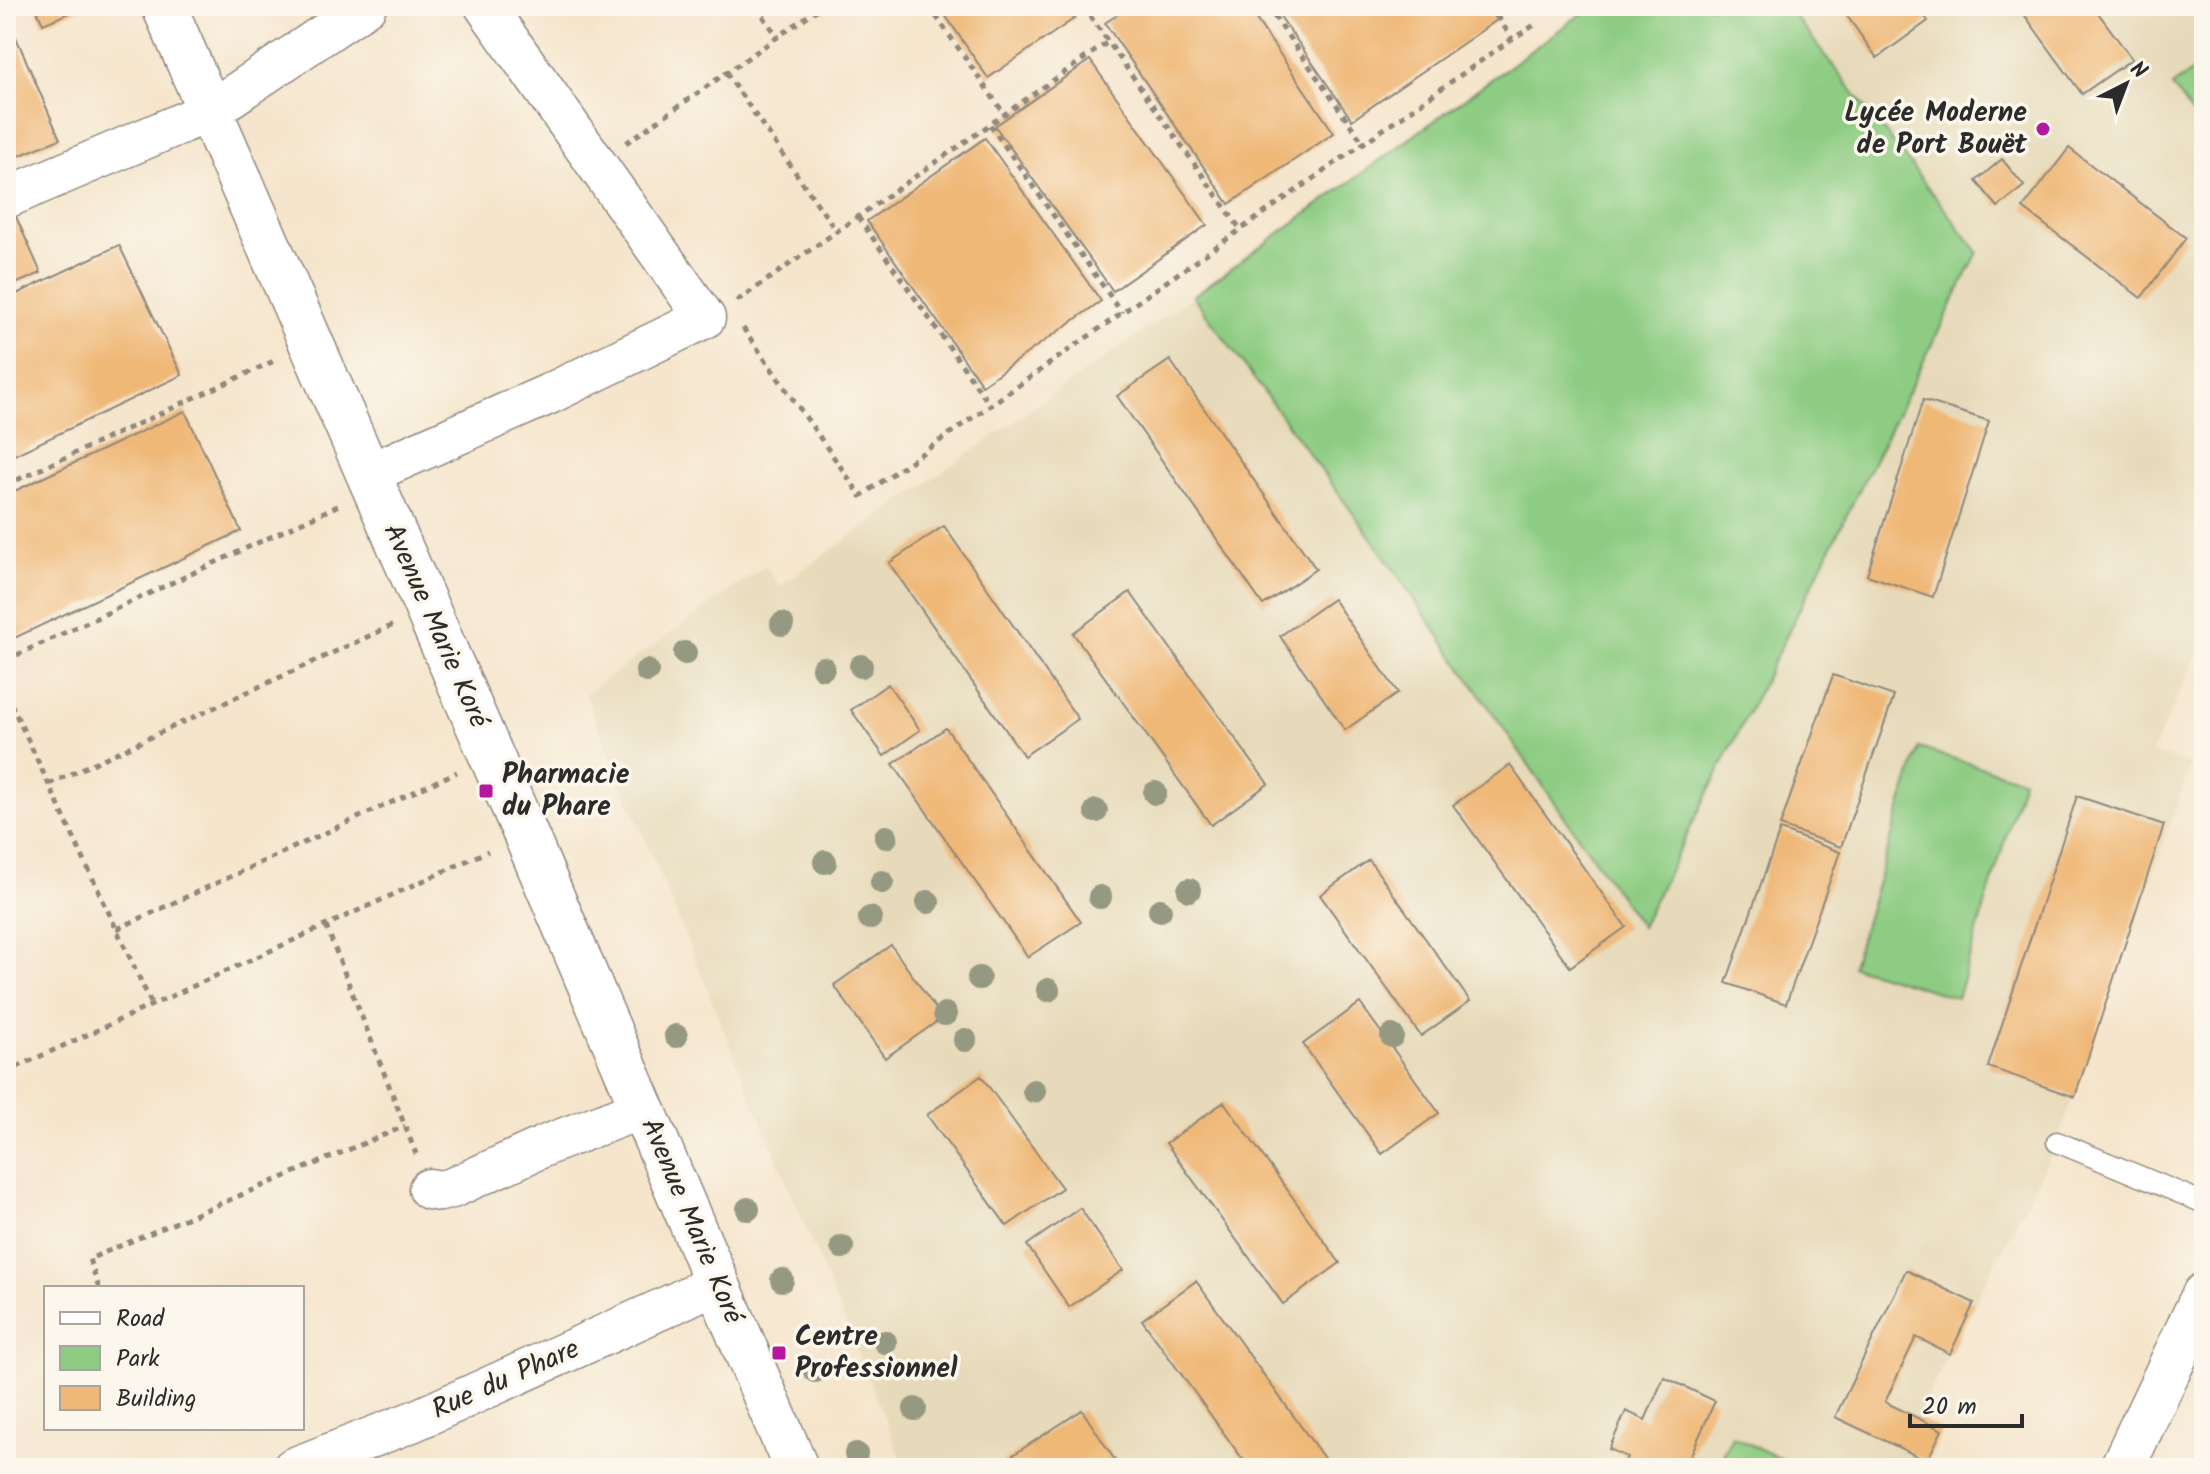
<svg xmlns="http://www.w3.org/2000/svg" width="2210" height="1474" font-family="Kalam,sans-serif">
<rect width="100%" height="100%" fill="#fbf7ec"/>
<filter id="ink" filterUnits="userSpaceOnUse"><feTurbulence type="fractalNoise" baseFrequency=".0125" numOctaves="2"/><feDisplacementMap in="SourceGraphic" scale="16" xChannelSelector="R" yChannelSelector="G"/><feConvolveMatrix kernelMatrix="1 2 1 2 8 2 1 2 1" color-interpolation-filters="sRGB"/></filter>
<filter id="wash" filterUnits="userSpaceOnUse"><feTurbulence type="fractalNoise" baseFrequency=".006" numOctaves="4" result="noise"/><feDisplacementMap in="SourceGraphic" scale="32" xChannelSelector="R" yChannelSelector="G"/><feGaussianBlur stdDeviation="1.8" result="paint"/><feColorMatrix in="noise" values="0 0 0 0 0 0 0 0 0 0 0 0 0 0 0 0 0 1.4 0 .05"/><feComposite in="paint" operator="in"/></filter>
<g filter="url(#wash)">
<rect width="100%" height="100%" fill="#f5e5cc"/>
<polygon fill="#e7daba" points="1787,6 2204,6 2204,639 2152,753 2191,764 2057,1142 1917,1417 1942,1430 1926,1468 905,1468 585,694 765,566 780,586 1193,296 1380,550 1641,926 1978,252"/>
<g fill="#8dcc82" stroke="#5c7c56" stroke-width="2">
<polygon points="1592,6 1787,6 1978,252 1641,927 1380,550 1193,296"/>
<polygon points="2204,63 2204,131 2172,86"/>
<polygon points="1919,748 2023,780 1957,998 1852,966"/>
<polygon points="1732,1436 1801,1468 1717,1468"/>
</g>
<g id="blocks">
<g fill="#efb877">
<polygon points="35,6 86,6 43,24"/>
<polygon points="939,6 1067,6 1075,18 988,78"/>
<polygon points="1130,6 1247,6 1334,133 1229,204 1105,23"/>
<polygon points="1273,6 1487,6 1497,20 1352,120"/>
<polygon points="1840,6 1917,6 1928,21 1877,58"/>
<polygon points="2018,6 2093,6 2132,59 2082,94"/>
<polygon points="6,14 60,139 6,161"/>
<polygon points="1090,60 1207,225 1113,291 995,126"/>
<polygon points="985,138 1101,301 982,385 867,221"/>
<polygon points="2069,148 2186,238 2141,298 2023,208"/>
<polygon points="2002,159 2024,186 1998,207 1976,181"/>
<polygon points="9,201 41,273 6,288 6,203"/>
<polygon points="119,245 182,375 6,459 6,299"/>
<polygon points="1170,360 1316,569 1263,605 1117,396"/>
<polygon points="1923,400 1989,421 1933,597 1867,575"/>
<polygon points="185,411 241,531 6,642 6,495"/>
<polygon points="944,526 1078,719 1024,756 889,563"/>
<polygon points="1130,592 1268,784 1211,825 1073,633"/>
<polygon points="1333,599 1398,693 1345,730 1280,636"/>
<polygon points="1833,675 1894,696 1841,847 1780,826"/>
<polygon points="888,684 920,730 884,756 851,710"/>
<polygon points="946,728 1081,922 1028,957 893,764"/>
<polygon points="1510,765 1626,927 1570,967 1453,805"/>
<polygon points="2077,796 2164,825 2075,1097 1988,1067"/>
<polygon points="1780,830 1840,852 1786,1004 1726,983"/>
<polygon points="1369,860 1470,1001 1421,1036 1320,895"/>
<polygon points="891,945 942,1018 885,1058 834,985"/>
<polygon points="1360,1003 1439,1113 1382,1154 1303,1044"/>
<polygon points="981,1076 1062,1188 1007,1226 927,1115"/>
<polygon points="1224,1102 1340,1263 1283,1304 1166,1143"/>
<polygon points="1080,1208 1123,1270 1069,1307 1027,1245"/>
<polygon points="1906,1270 1974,1303 1950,1354 1916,1337 1885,1402 1942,1430 1927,1461 1835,1417"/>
<polygon points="1196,1281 1331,1468 1249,1468 1142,1320"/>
<polygon points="1664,1377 1715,1401 1685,1468 1622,1468 1627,1457 1609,1449 1626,1411 1645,1420"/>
<polygon points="1082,1410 1120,1468 993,1468"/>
</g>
</g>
</g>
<g filter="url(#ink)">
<use href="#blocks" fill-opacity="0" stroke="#90887c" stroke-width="2"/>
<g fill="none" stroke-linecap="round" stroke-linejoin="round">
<defs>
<polyline id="service" points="2057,1142 2204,1203"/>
<g id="minor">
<polyline points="6,198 210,111 366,6"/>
<polyline points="368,474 549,394 705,318 485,6"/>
<polyline points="429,1189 440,1191 452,1188 549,1144 643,1108"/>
<polyline points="293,1468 414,1421 677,1302 716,1283"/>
</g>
<polyline id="secondary" points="164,6 525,833 796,1468"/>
<polyline id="trunk" points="2122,1468 2204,1295"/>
</defs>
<use href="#service" stroke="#90887c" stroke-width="23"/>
<use href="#minor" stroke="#90887c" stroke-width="43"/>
<use href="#secondary" stroke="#90887c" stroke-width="47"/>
<use href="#trunk" stroke="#90887c" stroke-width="47"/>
<g stroke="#90887c" stroke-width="5" stroke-dasharray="6 6" stroke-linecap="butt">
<polyline points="756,6 778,37"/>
<polyline points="929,6 1005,115"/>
<polyline points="1083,6 1241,230"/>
<polyline points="1267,6 1364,144"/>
<polyline points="1491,6 1512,39"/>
<polyline points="726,73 837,232"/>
<polyline points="990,125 1122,313"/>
<polyline points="626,143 822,6"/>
<polyline points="858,217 990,405"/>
<polyline points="737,301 1108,42"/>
<polyline points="743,328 861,496 1512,39 1538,23"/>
<polyline points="6,485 274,361"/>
<polyline points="6,660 339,505"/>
<polyline points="6,693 152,1005"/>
<polyline points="49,784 393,625"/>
<polyline points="326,926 416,1154"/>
<polyline points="117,929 457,772"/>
<polyline points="6,1072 488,851"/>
<polyline points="99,1288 89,1259 405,1126"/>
</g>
<use href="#service" stroke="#fff" stroke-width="20"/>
<use href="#minor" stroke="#fff" stroke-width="40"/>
<use href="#secondary" stroke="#fff" stroke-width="44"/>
<use href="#trunk" stroke="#fff" stroke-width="44"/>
</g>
<g fill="#969982">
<circle cx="782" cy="624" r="12"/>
<circle cx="685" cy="653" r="12"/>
<circle cx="861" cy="666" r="12"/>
<circle cx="823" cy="668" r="12"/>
<circle cx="647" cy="671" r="12"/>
<circle cx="1155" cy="793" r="12"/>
<circle cx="1096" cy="811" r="12"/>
<circle cx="886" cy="837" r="12"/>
<circle cx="825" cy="862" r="12"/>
<circle cx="882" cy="882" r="12"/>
<circle cx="1189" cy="890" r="12"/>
<circle cx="1100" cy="897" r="12"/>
<circle cx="928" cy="902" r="12"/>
<circle cx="1160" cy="910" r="12"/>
<circle cx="870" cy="918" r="12"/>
<circle cx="979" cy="978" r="12"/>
<circle cx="1048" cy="990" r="12"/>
<circle cx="945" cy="1014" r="12"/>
<circle cx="676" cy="1036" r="12"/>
<circle cx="1392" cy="1036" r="12"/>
<circle cx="965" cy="1040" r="12"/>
<circle cx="1034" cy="1091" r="12"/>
<circle cx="748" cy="1209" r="12"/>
<circle cx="842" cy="1247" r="12"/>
<circle cx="782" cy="1280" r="12"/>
<circle cx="885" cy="1342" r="12"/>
<circle cx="815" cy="1371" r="12"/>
<circle cx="915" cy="1409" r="12"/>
<circle cx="856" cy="1454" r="12"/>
</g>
</g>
<g fill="#b5179e" stroke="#fbf7ec" stroke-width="3">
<circle cx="2043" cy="129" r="8"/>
<rect x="478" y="783" width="16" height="16" rx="4"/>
<rect x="771" y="1345" width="16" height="16" rx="4"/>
</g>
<g text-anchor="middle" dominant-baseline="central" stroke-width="7" stroke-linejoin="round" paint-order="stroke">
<g font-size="28" font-weight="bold" fill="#2b2b2b" stroke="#fbf7ec" text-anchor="start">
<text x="2027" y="113" text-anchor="end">Lycée Moderne<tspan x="2027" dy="32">de Port Bouët</tspan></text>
<text x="502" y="775">Pharmacie<tspan x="502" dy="32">du Phare</tspan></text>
<text x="795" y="1337">Centre<tspan x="795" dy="32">Professionnel</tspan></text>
</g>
<g font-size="28" fill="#2b2b2b" stroke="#fbf7ec">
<text transform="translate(435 626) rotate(66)">Avenue Marie Koré</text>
<text transform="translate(691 1221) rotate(67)">Avenue Marie Koré</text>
<text transform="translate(506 1380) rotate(-24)">Rue du Phare</text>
</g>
</g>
<rect width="2210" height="1474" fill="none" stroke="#fbf7ec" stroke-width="32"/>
<rect x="44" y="1286" width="260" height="144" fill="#fbf7ec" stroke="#a8a59f" stroke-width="2"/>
<rect x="60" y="1312" width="40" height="12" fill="#ffffff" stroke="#a8a59f" stroke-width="2"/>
<text x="116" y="1326" font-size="24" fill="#2b2b2b">Road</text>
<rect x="60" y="1346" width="40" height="24" fill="#8dcc82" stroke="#a8a59f" stroke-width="2"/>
<text x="116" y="1366" font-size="24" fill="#2b2b2b">Park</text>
<rect x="60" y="1386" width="40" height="24" fill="#efb877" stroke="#a8a59f" stroke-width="2"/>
<text x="116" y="1406" font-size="24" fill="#2b2b2b">Building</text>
<g transform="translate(2126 84) rotate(42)" stroke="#fbf7ec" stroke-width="6" paint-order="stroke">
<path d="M0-6L14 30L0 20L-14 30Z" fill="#2b2b2b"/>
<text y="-12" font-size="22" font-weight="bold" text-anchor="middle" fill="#2b2b2b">N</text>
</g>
<path d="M1910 1414v12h112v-12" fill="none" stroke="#2b2b2b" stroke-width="4"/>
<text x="1922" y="1414" font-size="24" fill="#2b2b2b" stroke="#fbf7ec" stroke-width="6" paint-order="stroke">20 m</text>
</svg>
